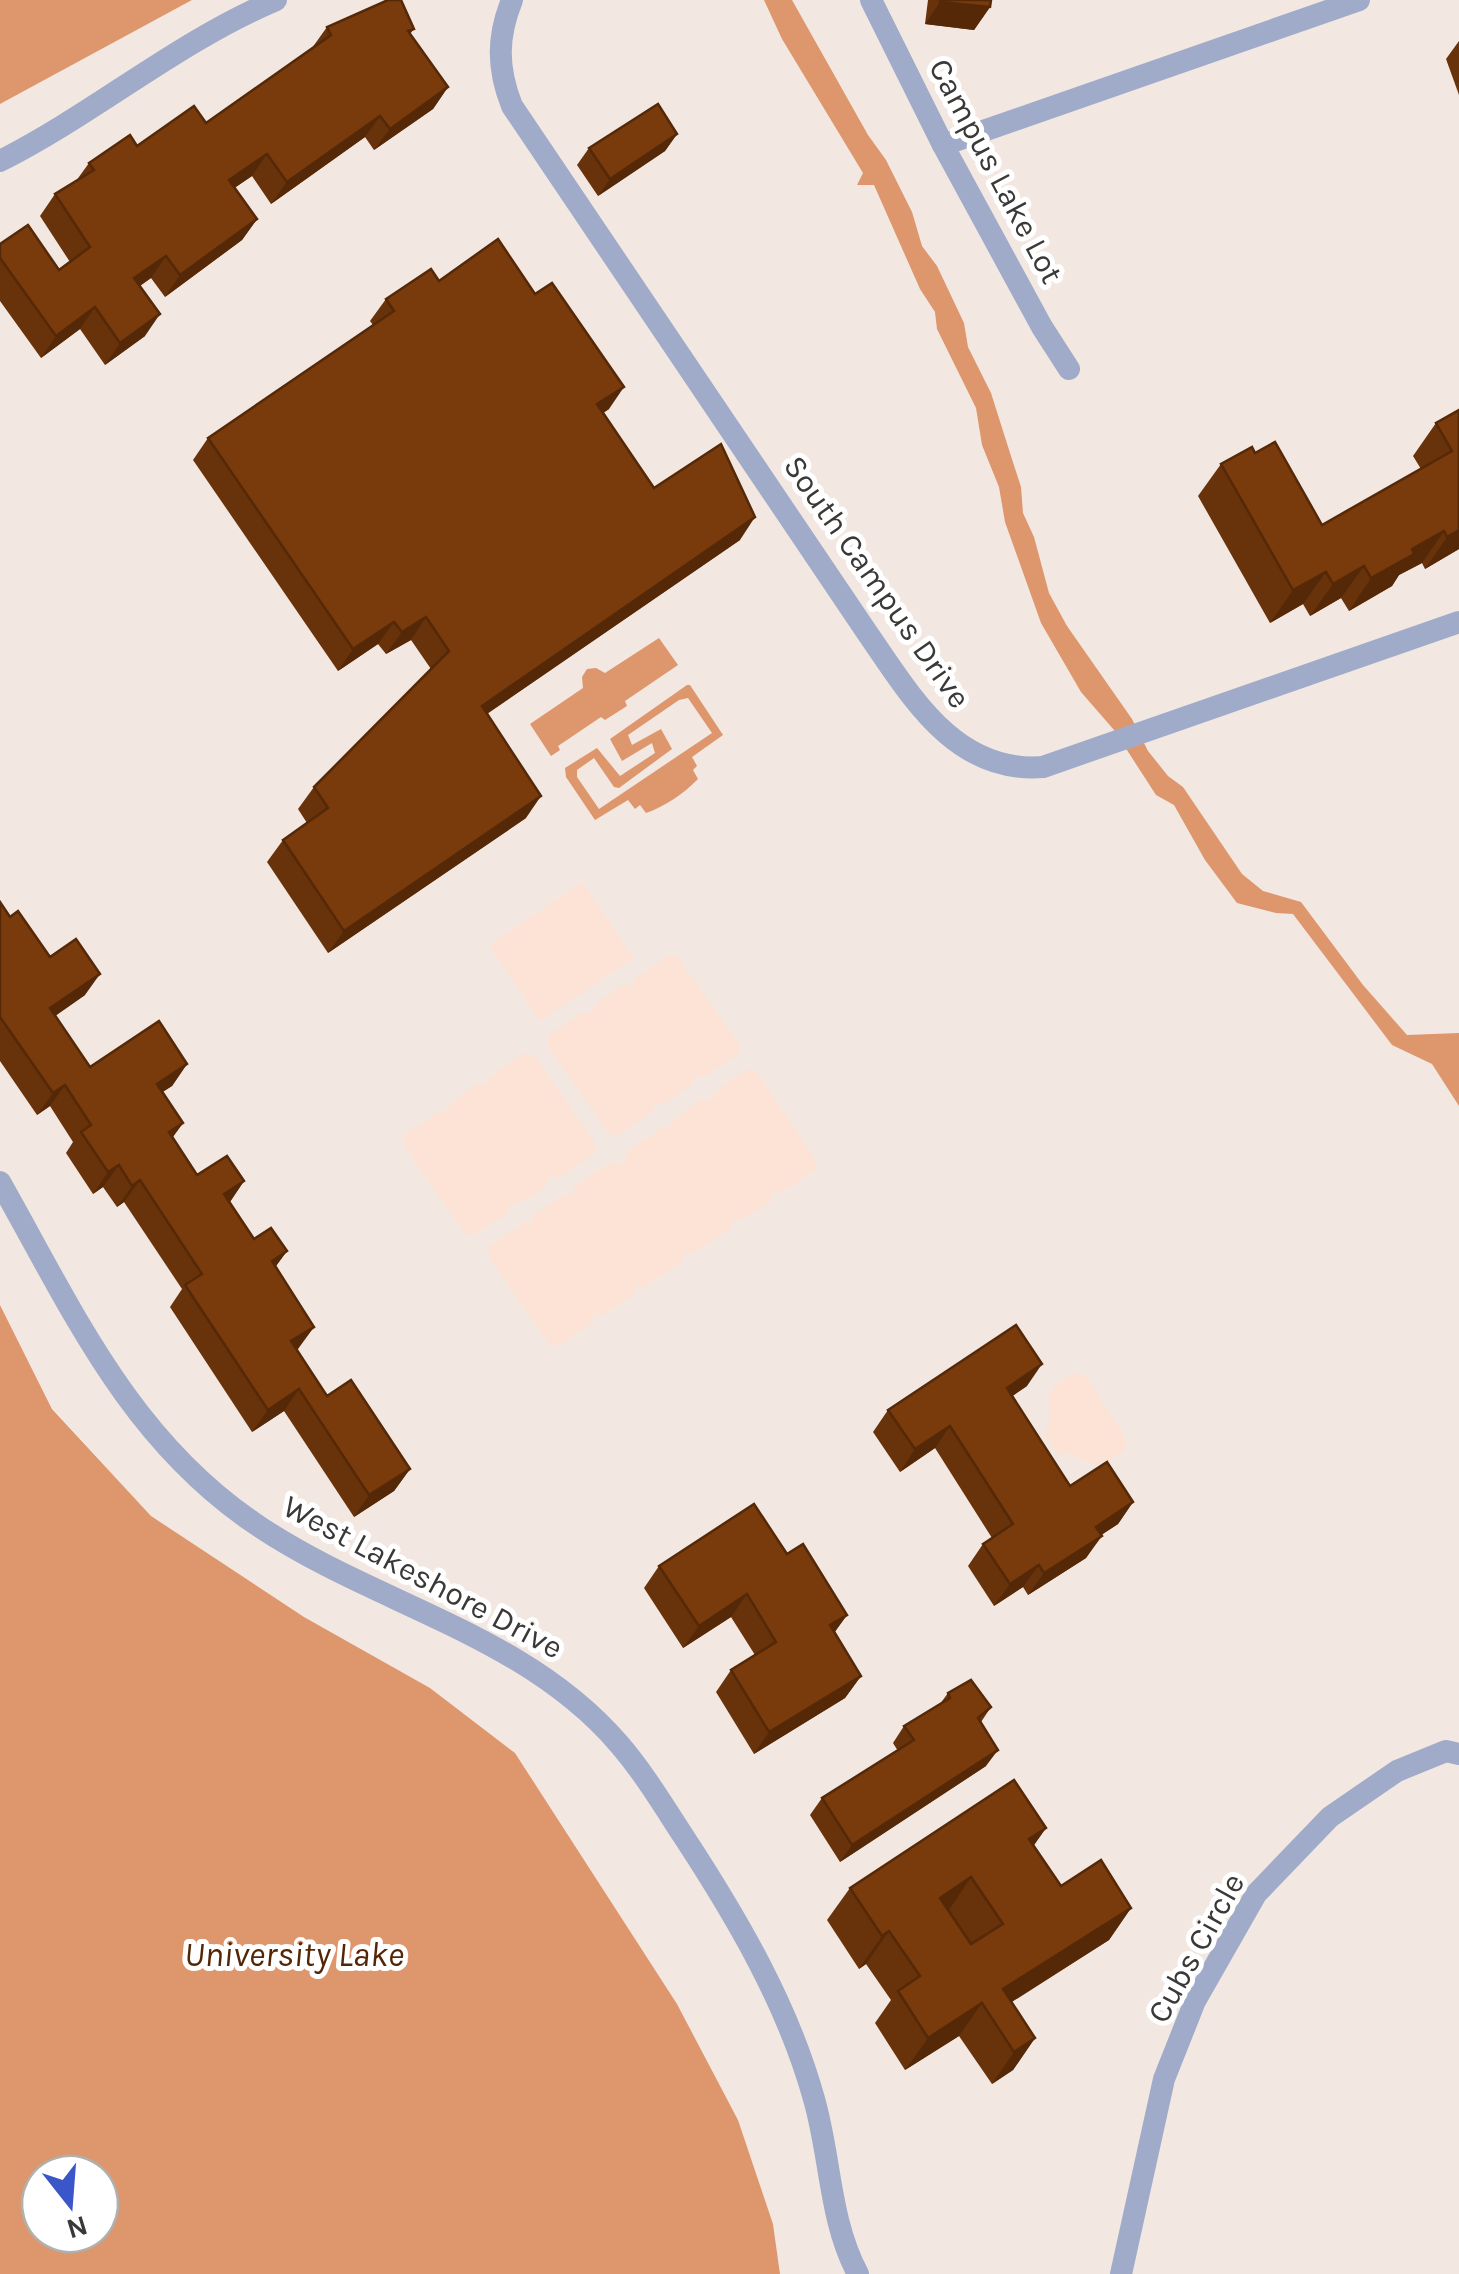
<svg xmlns="http://www.w3.org/2000/svg" width="1459" height="2274" font-family="Karla,sans-serif">
<rect width="100%" height="100%" fill="#f8f5f4"/>
<polygon fill="#f2e7e1" points="192,0 1459,0 1459,2274 780,2274 773,2224 738,2120 677,2004 515,1753 430,1688 304,1617 151,1516 52,1408 0,1305 0,104"/>
<g fill="#fce3d5">
<polygon points="582,882 634,958 540,1021 489,945"/>
<polygon points="669,955 678,957 740,1046 738,1055 703,1077 695,1076 692,1085 663,1105 655,1104 652,1112 618,1135 610,1135 547,1045 549,1035 583,1012 592,1013 594,1005 624,984 632,986 635,978"/>
<path d="M 524,1053 L 534,1055 L 596,1144 L 594,1153 L 559,1178 L 550,1176 C 546,1190 525,1205 510,1203 L 509,1212 L 474,1235 L 465,1234 L 403,1144 L 404,1135 L 440,1111 L 448,1111 L 450,1104 L 479,1083 L 487,1084 L 489,1077 Z"/>
<polygon points="747,1069 756,1071 817,1162 816,1170 781,1193 773,1192 771,1201 741,1220 733,1220 731,1228 692,1254 684,1254 682,1262 643,1288 636,1286 633,1295 603,1315 594,1314 593,1322 558,1346 550,1345 488,1256 489,1246 524,1222 532,1223 534,1215 564,1194 572,1196 574,1187 610,1162 624,1165 627,1151 663,1127 671,1128 672,1121 702,1099 710,1101 712,1094"/>
<path d="M 1075,1373 L 1086,1376 L 1126,1438 L 1126,1450 C 1098,1467 1095,1469 1069,1452 L 1059,1455 L 1044,1433 C 1062,1412 1028,1396 1075,1373 Z"/>
</g>
<g fill="#de966c" fill-rule="evenodd">
<polygon points="0,0 192,0 0,104"/>
<polygon points="764,0 792,0 868,135 886,160 912,212 922,246 937,266 964,323 968,347 991,393 1010,453 1021,487 1023,513 1034,537 1049,593 1067,626 1132,719 1148,751 1168,776 1183,787 1242,874 1263,891 1301,902 1363,985 1407,1035 1459,1033 1459,1106 1432,1064 1392,1045 1293,914 1276,913 1237,903 1205,860 1174,805 1156,795 1114,730 1081,692 1041,623 1005,522 999,487 982,445 976,408 937,329 935,312 920,289 874,185 857,185 863,173 782,39"/>
<polygon points="659,638 678,665 625,701 627,706 605,720 601,717 558,746 560,750 551,756 530,724 583,688 582,677 587,669 596,668 605,673"/>
<path d="M 687,685 L 690,685 L 723,735 L 692,757 L 697,766 L 693,770 L 698,779 C 683,794 666,806 646,813 L 640,805 L 635,809 L 628,800 L 595,820 L 566,777 L 565,768 L 597,748 L 620,776 L 655,753 L 652,743 L 622,761 L 610,739 ZM 688,698 L 712,733 L 599,809 L 577,777 L 577,770 L 594,758 L 614,787 L 619,788 L 672,749 L 661,729 L 632,745 L 628,735 L 679,700 Z"/>
<path d="M 0,1305 L 52,1409 L 151,1516 L 304,1617 L 430,1688 L 515,1753 L 677,2004 L 738,2120 L 773,2224 L 780,2274 L 0,2274 ZM 40,2174 L 100,2174 L 100,2234 L 40,2234 Z"/>
</g>
<g fill="none" stroke-linecap="round" stroke-linejoin="round">
<g stroke="#9fabc9" stroke-width="22">
<path d="M 512,0 C 497,37 497,68 512,106 L 868,634 C 911,696 955,774 1043,767 L 1459,622"/>
<polyline points="871,0 943,145 1042,327 1069,369"/>
<polyline points="943,145 1359,0"/>
<path d="M 0,161 C 95,113 177,42 276,0"/>
<path d="M 0,1182 C 72,1309 128,1437 254,1523 C 372,1604 523,1632 619,1744 C 644,1773 663,1805 684,1837 C 737,1918 788,2005 814,2099 C 831,2158 829,2220 858,2274"/>
<polyline points="1121,2274 1164,2079 1195,2001 1256,1894 1330,1817 1397,1771 1446,1751 1459,1754"/>
</g>
</g>
<g fill="#68320a">
<polygon points="928,0 991,0 990,7 974,30 925,24"/>
<polygon points="327,27 414,29 410,34 448,87 433,109 374,150 365,137 271,204 252,176 234,188 257,219 242,240 165,297 151,278 140,286 145,336 105,365 80,329 41,358 0,301 0,244 59,270 70,262 40,216 55,194 76,181 89,163 206,123 312,48"/>
<polygon points="1459,41 1459,95 1446,59"/>
<polygon points="677,134 665,151 598,196 577,165 589,148"/>
<polygon points="439,281 609,409 603,413 654,488 740,540 487,714 526,818 328,953 267,862 283,840 307,823 298,809 314,787 431,669 411,640 386,654 378,644 338,671 193,460 208,438 373,325 370,321 386,299"/>
<polygon points="1459,410 1459,549 1425,569 1422,563 1399,575 1392,586 1349,611 1341,598 1310,616 1303,604 1270,623 1198,496 1221,464 1255,453 1322,525 1421,469 1413,456 1436,423"/>
<polygon points="0,902 10,917 85,995 55,1016 90,1067 187,1064 172,1086 162,1092 183,1123 172,1138 197,1175 244,1181 230,1202 254,1239 287,1251 275,1267 314,1327 296,1350 327,1396 410,1469 394,1491 354,1517 284,1411 252,1432 170,1307 182,1289 124,1202 117,1207 103,1187 93,1194 66,1153 73,1142 50,1106 37,1115 0,1061"/>
<polygon points="1027,1386 1012,1396 1070,1486 1133,1502 1118,1524 1101,1535 1086,1558 1028,1595 1023,1587 994,1606 968,1566 983,1544 992,1538 935,1448 900,1472 873,1432 888,1410"/>
<polygon points="787,1554 847,1615 834,1633 861,1676 845,1698 754,1754 716,1692 731,1670 755,1655 731,1617 683,1648 644,1588 659,1566"/>
<polygon points="948,1693 991,1707 981,1722 986,1766 840,1862 810,1815 822,1798 898,1751 893,1743 904,1726 940,1704"/>
<polygon points="1046,1828 1033,1846 1061,1886 1131,1908 1109,1940 1011,2002 1035,2038 1013,2070 992,2084 959,2036 905,2070 875,2023 891,2000 866,1964 859,1969 827,1920 850,1888"/>
</g>
<g fill="#552908">
<polygon points="940,2 990,7 974,30 925,24"/>
<polygon points="448,87 433,109 374,150 390,129"/>
<polygon points="380,116 365,137 271,204 287,182"/>
<polygon points="677,134 665,151 598,196 610,179"/>
<polygon points="267,154 252,176 214,202 229,180"/>
<polygon points="257,219 242,240 165,297 180,275"/>
<polygon points="166,256 151,278 119,300 134,278"/>
<polygon points="95,307 80,329 41,358 56,336"/>
<polygon points="160,314 145,336 105,365 120,343"/>
<polygon points="624,387 609,409 582,427 597,404"/>
<polygon points="755,517 740,540 466,728 482,706"/>
<polygon points="1459,530 1459,549 1425,569 1447,537"/>
<polygon points="1444,531 1422,563 1399,575 1392,586 1349,611 1371,578 1412,549"/>
<polygon points="1364,566 1341,598 1310,616 1333,584"/>
<polygon points="1326,572 1303,604 1270,623 1293,590"/>
<polygon points="426,617 411,640 386,654 402,632"/>
<polygon points="394,622 378,644 338,671 353,649"/>
<polygon points="541,796 526,818 328,953 344,931"/>
<polygon points="100,974 85,995 35,1030 50,1008"/>
<polygon points="187,1064 172,1086 141,1106 157,1084"/>
<polygon points="65,1085 50,1106 37,1115 53,1093"/>
<polygon points="183,1123 167,1145 169,1132"/>
<polygon points="119,1165 103,1187 93,1194 108,1172"/>
<polygon points="140,1180 124,1202 117,1207 132,1186"/>
<polygon points="244,1181 229,1203 224,1194"/>
<polygon points="287,1251 271,1273 272,1261"/>
<polygon points="314,1327 298,1349 275,1363 291,1341"/>
<polygon points="1042,1364 1027,1386 992,1410 1007,1388"/>
<polygon points="299,1389 284,1411 252,1432 268,1410"/>
<polygon points="950,1426 935,1448 900,1472 915,1449"/>
<polygon points="410,1469 394,1491 354,1517 369,1495"/>
<polygon points="1133,1502 1118,1524 1080,1549 1096,1527"/>
<polygon points="1102,1536 1086,1558 1028,1595 1044,1573"/>
<polygon points="1039,1565 1023,1587 994,1606 1010,1584"/>
<polygon points="747,1594 731,1617 683,1648 699,1626"/>
<polygon points="847,1615 831,1637 830,1625"/>
<polygon points="861,1676 845,1698 754,1754 769,1732"/>
<polygon points="998,1750 986,1766 840,1862 852,1845"/>
<polygon points="1046,1828 1023,1861 1029,1839"/>
<polygon points="971,1877 949,1910 917,1931 940,1898"/>
<polygon points="1131,1908 1109,1940 990,2016 1003,1989"/>
<polygon points="889,1931 866,1964 859,1969 882,1936"/>
<polygon points="982,2003 959,2036 905,2070 928,2038"/>
<polygon points="1035,2038 1013,2070 992,2084 1014,2052"/>
</g>
<g fill="#793a0c" stroke="#552908" stroke-width="2.5" fill-rule="evenodd">
<polygon points="388,0 401,0 414,29 408,31 448,87 390,129 380,116 287,182 267,154 229,180 257,219 180,275 166,256 134,278 160,314 120,343 95,307 56,336 0,258 0,244 28,225 59,270 90,247 55,194 94,170 89,163 130,135 137,146 194,106 206,123 331,35 327,27"/>
<polygon points="941,0 991,0 990,7 940,2"/>
<polygon points="658,104 677,134 610,179 589,148"/>
<polygon points="498,239 535,294 552,283 624,387 597,404 654,488 721,444 755,517 482,706 541,796 344,931 283,840 328,808 314,787 449,651 426,617 402,632 394,622 353,649 208,438 394,311 386,299 431,269 439,281"/>
<polygon points="1459,410 1459,530 1447,537 1444,531 1412,549 1414,554 1371,578 1364,566 1333,584 1326,572 1293,590 1221,464 1252,447 1255,453 1275,442 1322,525 1452,451 1436,423"/>
<polygon points="0,902 10,917 18,911 50,957 76,939 100,974 50,1008 90,1067 159,1021 187,1064 157,1084 183,1123 169,1132 197,1175 227,1156 244,1181 224,1194 254,1239 271,1228 287,1251 272,1261 314,1327 291,1341 327,1396 351,1380 410,1469 369,1495 299,1389 268,1410 185,1285 202,1274 140,1180 132,1186 119,1165 108,1172 81,1132 91,1125 65,1085 53,1093 0,1017"/>
<polygon points="1016,1325 1042,1364 1007,1388 1070,1486 1107,1462 1133,1502 1096,1527 1102,1536 1044,1573 1039,1565 1010,1584 983,1544 1013,1524 950,1426 915,1449 888,1410"/>
<polygon points="754,1504 787,1554 803,1544 847,1615 830,1625 861,1676 769,1732 731,1670 776,1642 747,1594 699,1626 659,1566"/>
<polygon points="971,1680 991,1707 978,1718 998,1750 852,1845 822,1798 914,1740 904,1726 950,1698 948,1693"/>
<path d="M 1014,1780 L 1046,1828 L 1029,1839 L 1061,1886 L 1101,1860 L 1131,1908 L 1003,1989 L 1035,2038 L 1014,2052 L 982,2003 L 928,2038 L 898,1991 L 920,1976 L 889,1931 L 882,1936 L 850,1888 ZM 971,1877 L 1003,1924 L 971,1944 L 940,1898 Z"/>
</g>
<g text-anchor="middle" dominant-baseline="central" stroke-width="10" stroke-linejoin="round" paint-order="stroke">
<g font-size="32" fill="#3a3938" stroke="#fff">
<text transform="translate(996 171) rotate(62)">Campus Lake Lot</text>
<text transform="translate(877 582) rotate(55)">South Campus Drive</text>
<text transform="translate(423 1577) rotate(28)">West Lakeshore Drive</text>
<text transform="translate(1196 1948) rotate(-61)">Cubs Circle</text>
</g>
<g font-size="35" font-style="italic" fill="#542605" stroke="#fff">
<text x="294" y="1954">University Lake</text>
</g>
</g>
<g transform="translate(70 2204) rotate(163)"><circle r="48" fill="#ffffff" stroke="#b0b0af" stroke-width="2.5"/>
<path d="M0-8L18 38L0 25L-18 38Z" fill="#3a56c8"/>
<text y="-15" font-size="28" font-weight="bold" text-anchor="middle" fill="#3a3938">N</text>
</g>
</svg>
